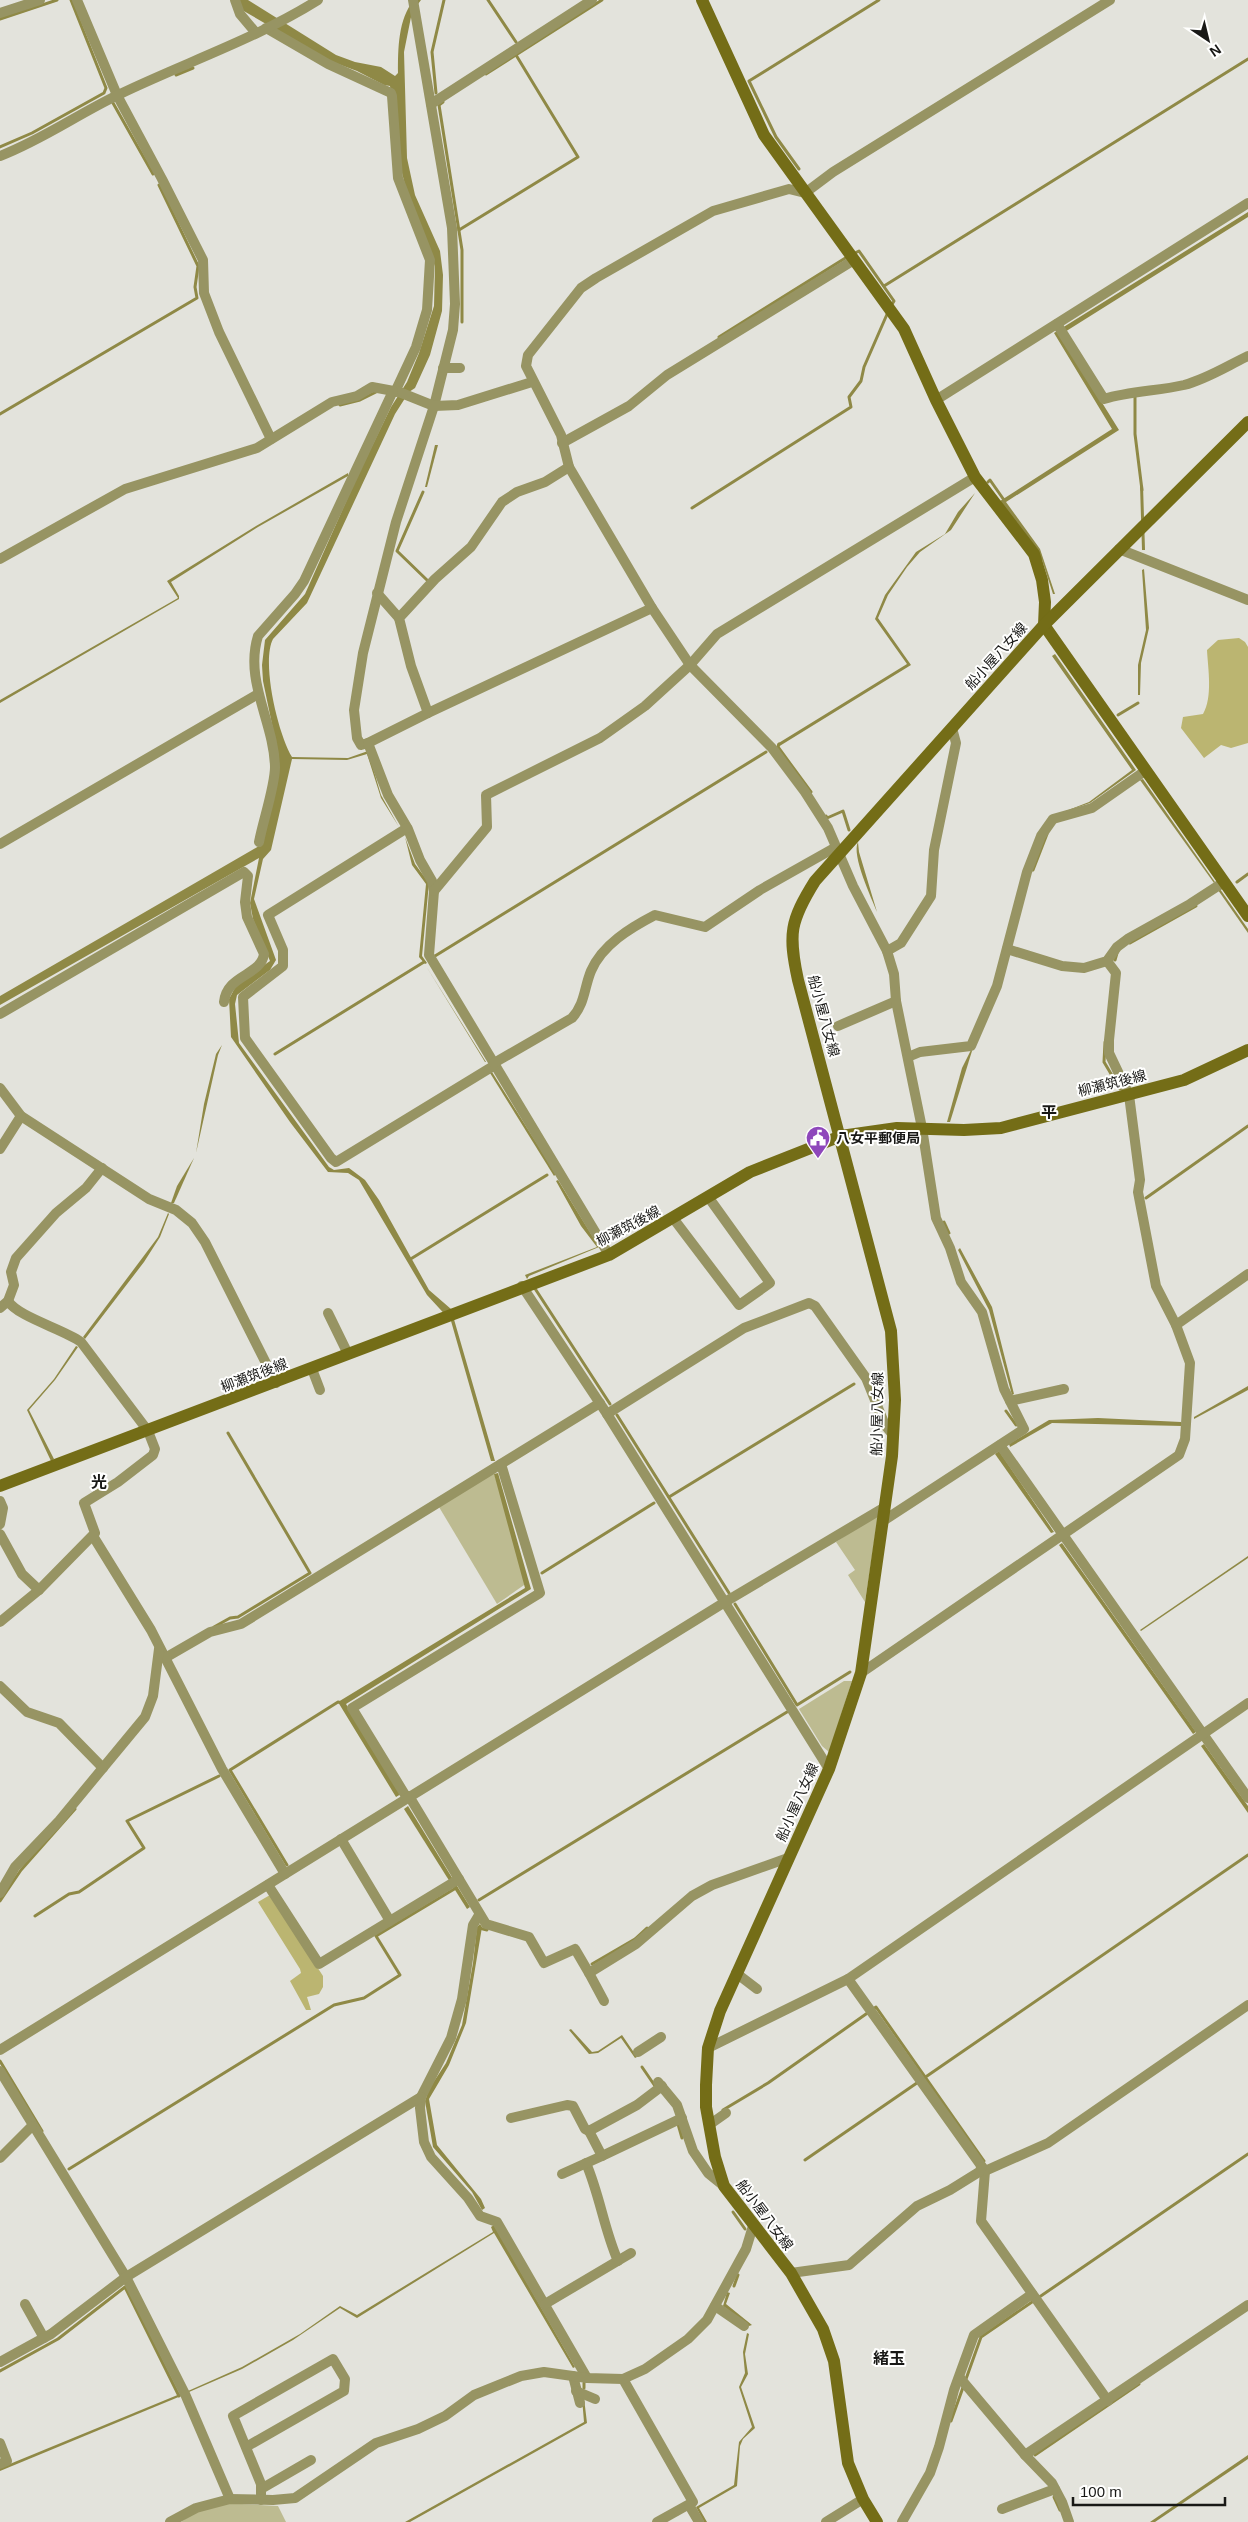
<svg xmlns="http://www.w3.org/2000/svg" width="1248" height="2522" font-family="Arial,'Noto Sans JP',sans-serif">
<rect width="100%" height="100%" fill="#e3e3dc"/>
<g fill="#bdbb91">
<polygon points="494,1473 527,1583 497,1604 439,1507"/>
<polygon points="875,1516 878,1516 865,1602 848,1575 855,1570 836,1542"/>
<polygon points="844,1681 852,1681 829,1752 822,1746 799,1709"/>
<polygon points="224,2503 278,2506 286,2522 181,2522 194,2513"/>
</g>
<g fill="#bbb571">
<path d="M 1239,638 L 1245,642 L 1248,647 L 1248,743 L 1231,748 L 1221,745 L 1204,758 L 1181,728 L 1183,717 L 1203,714 C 1213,697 1208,669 1207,650 L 1218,640 Z"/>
<polygon points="270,1895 323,1976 323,1987 319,1994 307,1997 311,2010 306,2010 290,1981 301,1973 300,1969 258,1902"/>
</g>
<g fill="#8f8946">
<path d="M 237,0 L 248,0 L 336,55 L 355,62 L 381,67 L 395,76 L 398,73 C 398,49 398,19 414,0 L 421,0 L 412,12 L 404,52 L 407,158 L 415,195 L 440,251 L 443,275 L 442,311 L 430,355 L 415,388 L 409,392 L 395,414 L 307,603 L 273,639 C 261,662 278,734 292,757 L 348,758 L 368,751 L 381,795 L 399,827 L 381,798 L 367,754 L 347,760 L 292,759 L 271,850 L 263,859 L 254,899 L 276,960 L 270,970 L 237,995 L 235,1004 L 239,1043 L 329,1167 L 334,1170 L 349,1168 L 365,1180 L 379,1200 L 429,1290 L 451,1309 L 495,1461 L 491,1461 L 451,1321 L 427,1295 L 359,1180 L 348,1173 L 328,1172 L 290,1122 L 231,1037 L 229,999 L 237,984 L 270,961 L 253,919 L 250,903 L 259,858 L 0,1005 L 0,996 L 259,846 L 279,758 L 263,681 L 262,665 L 265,640 L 305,594 L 357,477 L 391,407 L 407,382 L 419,353 L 434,306 L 435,266 L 409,201 L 401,169 L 390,86 L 384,85 L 357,71 L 330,61 L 242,10 Z"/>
<polygon points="1248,212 1248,217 1060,335 1119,430 1006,502 1040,549 1055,594 1053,594 1042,560 1000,501 1112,429 1054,333"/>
<polygon points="435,445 438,445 427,487 425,487"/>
<polygon points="348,473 348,476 258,527 171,582 179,596 179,599 0,703 0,700 178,598 167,581 256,526"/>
<polygon points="1140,486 1143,486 1145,550 1142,550"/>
<polygon points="975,493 951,530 920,552 907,567 888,595 878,618 911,665 778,747 777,744 907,664 875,619 885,595 916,552 945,534 958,512"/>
<polygon points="1144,569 1149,628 1141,663 1140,695 1138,695 1138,665 1146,630 1142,570"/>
<polygon points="1055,654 1136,770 1090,803 1058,814 1089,802 1132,770 1052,656"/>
<polygon points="1143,779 1215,882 1214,883 1140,780"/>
<polygon points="405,837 415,864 429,883 422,956 427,963 425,964 419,957 426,884 412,865"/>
<path d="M 858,842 L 859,852 L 877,912 C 872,899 851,855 858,842 Z"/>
<polygon points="1220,889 1248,929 1248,933 1218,890"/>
<polygon points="426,966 486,1062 485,1062"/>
<polygon points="222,1045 218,1055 196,1153 204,1104 216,1054"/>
<polygon points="971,1050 972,1051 950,1122 947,1122 962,1068"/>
<polygon points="492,1072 556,1174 554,1176 490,1073"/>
<polygon points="194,1158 174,1203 171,1203 177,1186"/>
<polygon points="558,1180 599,1247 529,1276 527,1279 525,1275 597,1247 581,1226 556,1181"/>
<polygon points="168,1213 169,1214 160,1237 144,1262 85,1339 83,1337 158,1237"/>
<polygon points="960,1248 992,1307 1014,1394 1012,1395 989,1310 958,1250"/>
<polygon points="76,1346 78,1347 55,1380 29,1410 54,1459 51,1461 27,1410 54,1379"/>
<polygon points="1248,1386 1248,1390 1194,1419 1194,1417"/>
<polygon points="1098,1418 1181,1422 1182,1426 1052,1423 1010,1447 1009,1444 1049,1420"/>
<polygon points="999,1451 1054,1532 1051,1533 995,1454"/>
<polygon points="498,1473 531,1589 346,1704 401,1794 396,1797 338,1702 525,1588 494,1474"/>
<polygon points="1062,1543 1196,1732 1193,1734 1059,1545"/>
<polygon points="1248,1556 1248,1558 1141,1631 1140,1630"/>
<polygon points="1204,1744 1248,1806 1248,1813 1201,1746"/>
<polygon points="408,1806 470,1907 467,1909 404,1809"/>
<polygon points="480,1924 482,1927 466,2023 449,2065 429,2099 437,2145 481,2199 485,2208 482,2210 472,2192 433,2147 425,2101 429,2089 446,2063 462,2025 473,1963 477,1927"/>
<polygon points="571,2029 592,2052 598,2051 622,2035 637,2057 635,2058 621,2038 598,2053 589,2054 569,2030"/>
<polygon points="494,2225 575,2367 573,2368 494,2233 357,2318 340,2308 293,2340 242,2369 189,2392 188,2391 242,2367 300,2334 340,2306 357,2315 493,2232 491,2227"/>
<polygon points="727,2292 730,2293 726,2304 752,2325 749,2326 723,2306"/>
<polygon points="747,2333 749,2334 745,2354 748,2374 741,2387 755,2428 743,2439 740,2446 737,2486 699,2508 707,2522 704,2522 696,2507 734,2485 739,2442 752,2427 739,2387 745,2373 743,2352"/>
<polygon points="180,2394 181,2396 0,2471 0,2468"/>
<polygon points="582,2398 584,2398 587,2423 410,2522 405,2522 584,2422"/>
<polygon points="1248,2455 1248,2459 1155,2522 1150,2522"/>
</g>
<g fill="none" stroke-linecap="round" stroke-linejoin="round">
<g stroke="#8f8946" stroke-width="3">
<polyline points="488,0 516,42"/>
<polyline points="0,19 57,0"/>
<polyline points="486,74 602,0"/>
<polyline points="176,75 193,68"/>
<polyline points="436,93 432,52 444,0"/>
<polyline points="443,102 439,105 462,250 462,322"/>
<polyline points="113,103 153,174"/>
<polyline points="0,147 32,133 104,93 106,88 71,0"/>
<polyline points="799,169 776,137 749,81 879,0"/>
<polyline points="459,230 578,157 516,55"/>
<polyline points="853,254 859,251 894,301 891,306"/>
<polyline points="884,286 1248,59"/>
<polyline points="719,337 847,257"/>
<polyline points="1135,396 1135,434 1142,490"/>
<polyline points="340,405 360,400 376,392"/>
<polyline points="0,414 197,298 195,287 198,266 159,185"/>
<polyline points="988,482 990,480 1004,500"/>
<polyline points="423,492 397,551 428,581"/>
<polyline points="692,508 851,407 849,397 861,381 864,367 888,312"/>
<polyline points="1118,715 1138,703"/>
<polyline points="779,744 778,747 811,792"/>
<polyline points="826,816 827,818 843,811 849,830"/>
<polyline points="1033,870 1047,834"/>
<polyline points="1237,882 1248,874"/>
<polyline points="1130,943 1196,906"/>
<polyline points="435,956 766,752"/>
<polyline points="1115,960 1117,953"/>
<polyline points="1105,1042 1104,1062 1120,1089"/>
<polyline points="275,1054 424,962"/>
<polyline points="1146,1198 1248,1126"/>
<polyline points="944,1222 949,1233"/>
<polyline points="409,1260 547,1175"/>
<polyline points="534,1287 610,1404"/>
<polyline points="1006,1411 1016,1425"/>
<polyline points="617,1415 729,1593"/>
<polyline points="669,1497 854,1384"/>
<polyline points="542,1573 654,1503"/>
<polyline points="735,1604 797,1705 850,1672"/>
<polyline points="214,1627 230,1618 238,1617 310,1573 228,1433"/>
<polyline points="287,1865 230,1770 338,1702 342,1703"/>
<polyline points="479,1900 787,1712"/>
<polyline points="0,1901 21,1870 75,1809"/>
<polyline points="35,1916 69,1894 79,1892 144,1848 127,1821 219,1776"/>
<polyline points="479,1928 487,1930"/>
<polyline points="592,1964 635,1939 647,1928"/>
<polyline points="0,2061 42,2131"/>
<polyline points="642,2067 655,2086"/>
<polyline points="723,2110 768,2083 876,2007 984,2161"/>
<polyline points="678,2124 682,2138"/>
<polyline points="805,2160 1248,1855"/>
<polyline points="69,2169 334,2005 364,1998 400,1975 376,1936 456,1888"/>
<polyline points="733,2212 745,2229"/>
<polyline points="734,2286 738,2275"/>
<polyline points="0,2371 58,2339 125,2287 179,2396"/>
<polyline points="584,2383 584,2388"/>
<polyline points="951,2421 981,2337 1248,2154"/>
<polyline points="1035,2455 1139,2384"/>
<polyline points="1054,2497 1060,2510"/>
</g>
<g stroke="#979463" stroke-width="10">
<polyline points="77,0 117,95 162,179 203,260 204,293 219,332 271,439"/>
<polyline points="235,0 240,14 256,33"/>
<polyline points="413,0 452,228 455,304 453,330 434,406 396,522 363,653 354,710 357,738 361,745 368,743 428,713 652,608"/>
<polyline points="0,13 40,0"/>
<polyline points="266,28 328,64 391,93 392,96 398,178 430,260 427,310 416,347 395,392"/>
<polyline points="431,104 592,0"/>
<path d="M 0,156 C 42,140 78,114 118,95 C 184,63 256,39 318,0"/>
<path d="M 1057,324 L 1104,399 C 1130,391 1158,391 1184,385 C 1207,379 1227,366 1248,356"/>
<polyline points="443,368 460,368"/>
<polyline points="936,400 1248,203"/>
<polyline points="562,443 629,406 667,375 854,260"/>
<polyline points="1119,549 1248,600"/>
<polyline points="0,559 125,489 257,448 332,402 357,396 372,387 399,392 434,406 458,405 532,382"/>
<polyline points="377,593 399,618"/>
<polyline points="428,713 411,666 399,618 435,579 471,547 502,502 517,492 545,482 569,467"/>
<polyline points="368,743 388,795 408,829 420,860 432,881 434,891 429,955 609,1255"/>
<polyline points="407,828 268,915 283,950 283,966 243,997 245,1038 331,1158 336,1162 495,1065"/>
<path d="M 259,842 C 263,821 275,786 275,767 C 274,722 244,681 258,636 L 295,594 L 304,581 L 393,391"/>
<polyline points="0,844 258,694"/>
<polyline points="434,891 487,827 486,795 600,738 645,706 690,665 717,634 975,477"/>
<polyline points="1007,949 1062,966 1084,968 1107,961 1117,947 1129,938 1190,904 1224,882"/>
<polyline points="887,951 901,943 931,896 934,850 956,743 952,728"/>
<polyline points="1107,961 1116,973 1109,1040 1109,1053 1129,1095 1140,1180 1138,1192 1156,1286 1176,1325"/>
<path d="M 0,1014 L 244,872 L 248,876 L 245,902 L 247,917 L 264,954 C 261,976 227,974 224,1002"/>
<polyline points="838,1026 896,1001"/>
<polyline points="908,1057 920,1052 971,1046 997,986 1027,872 1041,836 1053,819 1092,808 1145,771"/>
<path d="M 494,1063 L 572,1018 C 585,1004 584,988 591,971 C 602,945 630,928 655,915 L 705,927 L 760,890 L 836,847"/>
<polyline points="0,1088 21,1116 149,1199 176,1210 192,1223 205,1242 276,1383"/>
<polyline points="0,1149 21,1116"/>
<polyline points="673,1218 739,1305 770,1283 709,1198"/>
<polyline points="522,1286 607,1414 829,1769"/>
<polyline points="0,1308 8,1301 14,1285 11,1272 16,1258 56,1213 86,1188 102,1168"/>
<polyline points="328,1313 348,1354"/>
<polyline points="312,1369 320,1390"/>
<polyline points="1010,1401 1064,1389"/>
<polyline points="607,1414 744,1328 809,1303 815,1306 866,1378 885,1425 894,1436"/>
<polyline points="1000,1445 1248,1798"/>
<polyline points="0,1501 3,1508 0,1524"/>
<polyline points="883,1521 1024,1429 1004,1389 982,1312 961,1282 950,1248 936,1218 922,1128 896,1001 894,974 887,951 853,886 828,828 805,792 772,748 690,665 652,608 569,467 561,435 526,366 528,355 581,288 596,278 713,211 789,189 805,193 833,172 1110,0"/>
<polyline points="0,1534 22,1574 39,1590"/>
<polyline points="93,1536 151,1630 222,1769 285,1874"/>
<path d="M 0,1622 L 39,1590 L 95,1533 L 84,1503 L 118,1482 L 153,1455 L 155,1449 L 148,1431 L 81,1342 C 63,1329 18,1317 8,1301"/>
<polyline points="165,1658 210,1632 241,1624 600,1403"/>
<polyline points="861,1673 1179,1455 1185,1439 1190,1363 1176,1325 1248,1274"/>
<polyline points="0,1686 27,1712 59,1723 103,1768"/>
<polyline points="409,1796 486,1924 529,1937 544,1963 575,1949 589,1973 636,1944 692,1896 712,1885 788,1858"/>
<polyline points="407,1798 352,1708 540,1593 501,1464"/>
<polyline points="341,1839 390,1921"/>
<polyline points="268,1885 319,1964 459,1879"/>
<polyline points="0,1893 15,1867 59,1821 145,1717 153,1696 159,1649"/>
<polyline points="479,1915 473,1925 462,1999 451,2038 421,2097 420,2108 424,2142 431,2157 468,2198 480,2216 497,2222 587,2378"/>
<polyline points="589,1973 604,2001"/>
<polyline points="736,1973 757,1989"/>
<polyline points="848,1979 985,2171 981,2221 1108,2401"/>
<polyline points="708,2048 848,1979 1248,1703"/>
<polyline points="0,2050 725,1602 885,1507"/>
<polyline points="638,2052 661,2037"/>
<polyline points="0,2071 126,2277 185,2394 230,2499"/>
<polyline points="658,2082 677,2105 693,2151 708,2173 724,2186"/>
<polyline points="511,2118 567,2105 573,2106 585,2129 589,2131 637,2105 662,2086"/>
<polyline points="709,2125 726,2113"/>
<polyline points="602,2156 682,2118"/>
<polyline points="0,2158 32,2126"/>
<path d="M 586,2163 C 600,2196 604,2229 618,2261"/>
<polyline points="985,2171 1048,2143 1248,2005"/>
<polyline points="562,2174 602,2156 589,2131"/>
<polyline points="791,2273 849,2265 917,2206 950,2190 979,2172 982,2167"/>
<polyline points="25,2304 44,2338"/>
<polyline points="545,2304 631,2253"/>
<polyline points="715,2306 744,2326"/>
<polyline points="0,2362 51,2334 126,2277 421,2097"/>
<polyline points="573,2376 580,2403"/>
<polyline points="960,2378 1025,2455 1052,2483 1062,2502 1069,2522"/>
<polyline points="623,2379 693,2502 657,2522"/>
<polyline points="576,2391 595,2399"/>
<polyline points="0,2443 7,2461 0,2464"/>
<polyline points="246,2447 344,2391 345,2379 333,2359 233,2416 261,2484 261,2500"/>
<polyline points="1025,2455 1248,2305"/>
<polyline points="261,2489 311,2460"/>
<polyline points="689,2505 699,2522"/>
<polyline points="1002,2509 1055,2489"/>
<polyline points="170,2522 196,2508 230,2499 273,2500 295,2498 376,2443 418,2429 445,2416 474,2395 521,2376 544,2372 587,2378 623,2379 645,2369 688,2339 707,2320 746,2249 753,2226"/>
<polyline points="826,2522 863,2499"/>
<polyline points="902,2522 930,2473 939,2447 954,2390 974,2335 1032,2294"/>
</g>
<g stroke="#746d17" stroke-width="12">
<polyline points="702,0 764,135 904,329 936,400 975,477 1034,554 1042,580 1045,602 1044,625 1248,916"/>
<polyline points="0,1486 609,1255 750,1172 841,1136 897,1128 964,1130 1001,1128 1184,1080 1248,1050"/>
<path d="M 877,2522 L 863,2499 L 848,2463 L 834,2361 L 823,2329 L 791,2273 L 724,2186 L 715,2157 L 706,2107 L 706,2085 L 708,2048 L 720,2011 L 829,1769 L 861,1673 L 892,1456 L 895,1400 L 891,1331 L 798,980 C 788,934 790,921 815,881 L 1044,625 L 1248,422"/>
</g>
</g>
<defs>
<symbol id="civic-pin" viewBox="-11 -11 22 30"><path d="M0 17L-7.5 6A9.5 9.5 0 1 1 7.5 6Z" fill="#8e47bb" stroke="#fffffe"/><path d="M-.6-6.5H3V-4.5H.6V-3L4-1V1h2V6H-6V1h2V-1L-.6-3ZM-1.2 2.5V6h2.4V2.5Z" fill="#fff"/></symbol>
</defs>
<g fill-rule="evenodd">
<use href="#civic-pin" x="804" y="1124" width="28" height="38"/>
</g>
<g text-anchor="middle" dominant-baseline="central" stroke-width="4" stroke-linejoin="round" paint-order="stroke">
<g font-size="14" fill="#181816" stroke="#fffffe">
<text transform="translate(996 656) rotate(-48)">船小屋八女線</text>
<text transform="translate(824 1016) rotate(75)">船小屋八女線</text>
<text transform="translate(1112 1083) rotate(-14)">柳瀬筑後線</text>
<text transform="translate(628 1226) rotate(-28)">柳瀬筑後線</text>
<text transform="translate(254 1375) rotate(-21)">柳瀬筑後線</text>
<text transform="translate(877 1414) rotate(-89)">船小屋八女線</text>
<text transform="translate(797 1802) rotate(-66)">船小屋八女線</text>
<text transform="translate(765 2215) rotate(53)">船小屋八女線</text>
</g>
<g font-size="14" font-weight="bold" fill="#181816" stroke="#fffffe" text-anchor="start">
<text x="836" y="1138">八女平郵便局</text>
</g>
<g font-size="16" font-weight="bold" fill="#181816" stroke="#fffffe">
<text x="1049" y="1112">平</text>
<text x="99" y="1482">光</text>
<text x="889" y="2358">緒玉</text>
</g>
</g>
<g transform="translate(1208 40) rotate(145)" stroke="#fffffe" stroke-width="4" paint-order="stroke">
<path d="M0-4L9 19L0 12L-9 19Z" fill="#181816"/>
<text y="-8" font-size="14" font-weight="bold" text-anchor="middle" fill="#181816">N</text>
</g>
<path d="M1073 2497v8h152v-8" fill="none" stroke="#181816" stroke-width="2.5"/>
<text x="1080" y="2497" font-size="15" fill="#181816" stroke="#fffffe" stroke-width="4" paint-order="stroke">100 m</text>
</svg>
